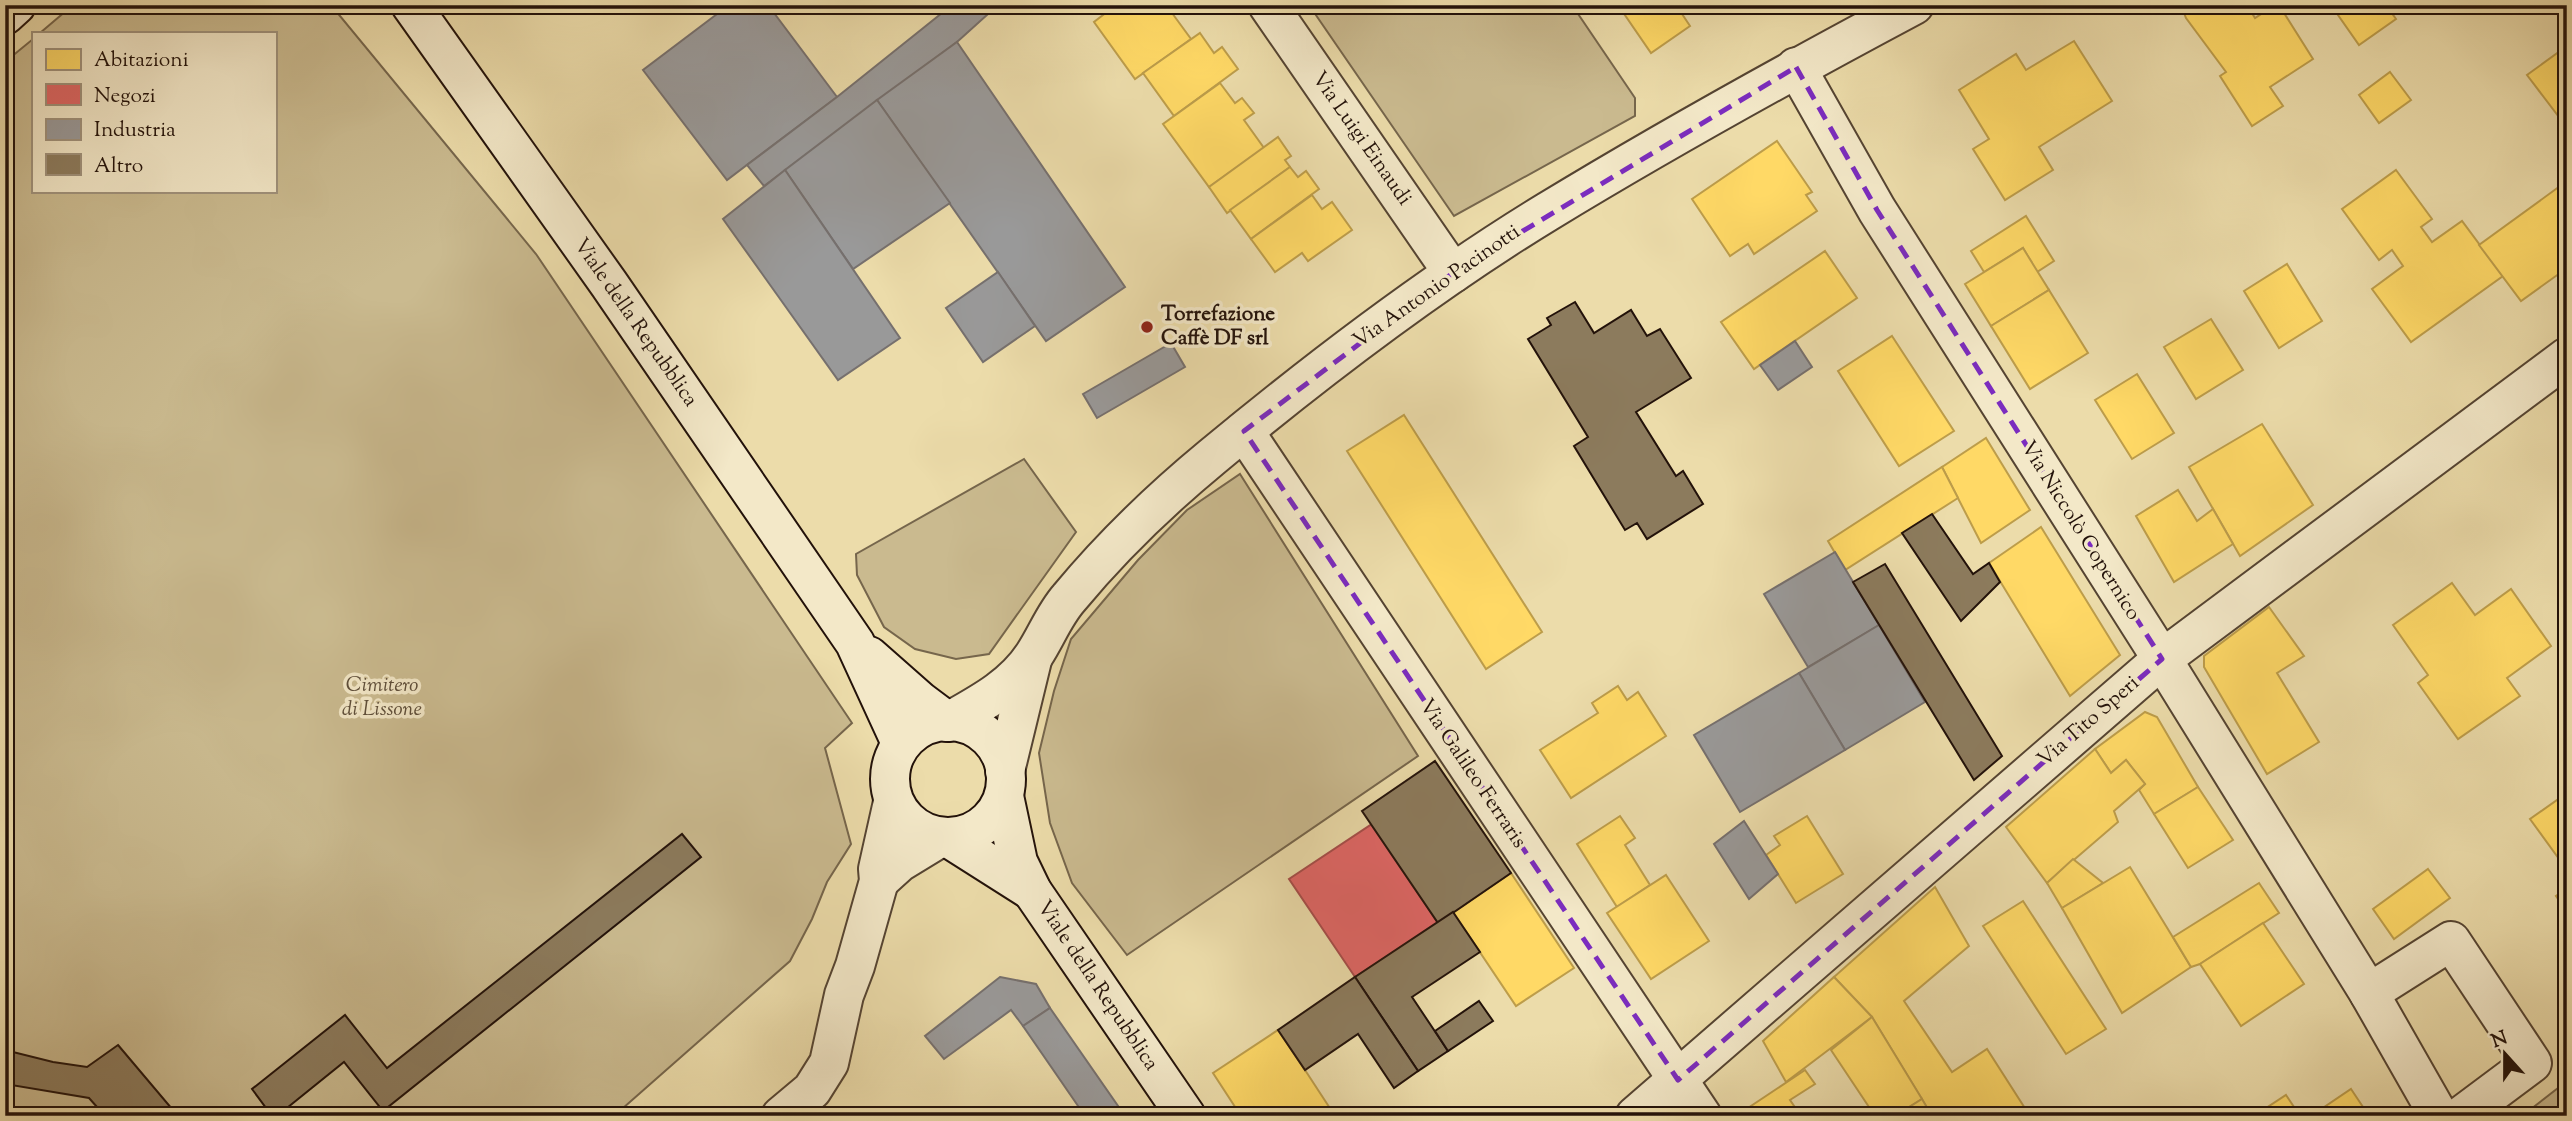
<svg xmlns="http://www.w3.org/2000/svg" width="2572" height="1121" font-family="'Sorts Mill Goudy',serif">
<rect width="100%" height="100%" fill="#ecdcaa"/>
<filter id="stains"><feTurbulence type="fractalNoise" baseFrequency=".00286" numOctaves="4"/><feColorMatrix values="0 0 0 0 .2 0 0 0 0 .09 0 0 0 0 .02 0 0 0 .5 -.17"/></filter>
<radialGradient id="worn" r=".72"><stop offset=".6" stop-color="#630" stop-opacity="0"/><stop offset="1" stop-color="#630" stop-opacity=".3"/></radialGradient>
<g fill="#caba8f" stroke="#76664c" stroke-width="2">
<polygon points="73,5 331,5 536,254 852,723 825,748 851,844 827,882 812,919 790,961 614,1116 5,1116 5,62 33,39 33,191 275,191 275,33 40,33"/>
<polygon points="1309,5 1572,5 1635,98 1635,116 1454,216"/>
<polygon points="1024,459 1076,532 989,654 956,659 915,649 884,627 857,575 856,554"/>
<polygon points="1240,474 1418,756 1127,955 1072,883 1050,823 1039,753 1054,691 1071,639 1138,560 1187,510"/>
<polygon points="2567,1081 2567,1116 2522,1116"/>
</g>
<g fill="#ffd966" stroke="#bd9d4a" stroke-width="2">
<polygon points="1116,5 1181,5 1172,13 1191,39 1135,79 1094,22"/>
<polygon points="1618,5 1676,5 1690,26 1651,53"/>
<polygon points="2181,5 2247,5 2255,18 2275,5 2279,5 2313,59 2270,87 2283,106 2252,126 2220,76 2226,72 2186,18"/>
<polygon points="2331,5 2386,5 2396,19 2359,45"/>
<polygon points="1200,33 1214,53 1222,47 1238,69 1174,116 1143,73"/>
<polygon points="2074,41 2112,101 2039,147 2053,170 2005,200 1973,149 1989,139 1959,90 2016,54 2026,70"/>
<polygon points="2567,46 2567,124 2565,125 2527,75"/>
<polygon points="2390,72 2411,100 2379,123 2359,95"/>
<polygon points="1220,83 1235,103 1242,98 1254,113 1244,120 1264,148 1209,187 1163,124"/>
<polygon points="1278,137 1291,156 1285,160 1290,167 1227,213 1209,187"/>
<polygon points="1777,141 1812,192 1806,195 1817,211 1754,254 1748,244 1730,256 1692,199"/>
<polygon points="1290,167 1298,177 1306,171 1319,189 1251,239 1230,210"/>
<polygon points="2396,170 2432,219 2421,227 2432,242 2462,221 2503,276 2411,342 2372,289 2403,266 2392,250 2379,260 2342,209"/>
<polygon points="2567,181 2567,268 2521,301 2479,245"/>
<polygon points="1312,195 1322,209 1332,202 1352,230 1308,261 1302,253 1275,272 1251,239"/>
<polygon points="2026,216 2054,261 2037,272 2023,248 1984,272 1971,251"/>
<polygon points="2023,248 2049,290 1991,326 1965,284"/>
<polygon points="1825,251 1857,298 1754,369 1721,322"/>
<polygon points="2287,264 2322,321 2279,348 2244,291"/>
<polygon points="2049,290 2088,353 2030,389 1991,326"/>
<polygon points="2211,319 2243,370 2196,399 2164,347"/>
<polygon points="1892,336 1954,431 1899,466 1838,371"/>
<polygon points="2137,374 2174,433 2132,459 2095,400"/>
<polygon points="1404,415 1542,632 1486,669 1347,451"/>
<polygon points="2262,424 2313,505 2240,556 2189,467"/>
<polygon points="1986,438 2030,510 1981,543 1942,467"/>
<polygon points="1942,467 1958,498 1845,570 1828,541"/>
<polygon points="2178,490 2197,521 2213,509 2233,544 2174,582 2136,516"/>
<polygon points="2041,527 2120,655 2070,696 1989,563"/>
<polygon points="2452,583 2475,615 2511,589 2551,646 2507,678 2520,696 2458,739 2418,683 2428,675 2393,625"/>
<polygon points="2269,607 2304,656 2277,673 2319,742 2267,774 2204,667 2204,656"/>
<polygon points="1618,686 1627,700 1638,692 1666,736 1571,798 1540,750 1598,713 1592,703"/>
<polygon points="2145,712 2157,717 2198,787 2154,814 2139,790 2145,784 2126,760 2111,773 2095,749"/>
<polygon points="2095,749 2111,773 2126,760 2145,784 2114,811 2118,822 2047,883 2006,827"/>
<polygon points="2198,787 2233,840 2188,868 2154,814"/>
<polygon points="2567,793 2567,870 2530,819"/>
<polygon points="1620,816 1635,838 1625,845 1650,885 1617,907 1577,844"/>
<polygon points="1807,816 1843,874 1796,903 1766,855 1780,845 1774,836"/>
<polygon points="2073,859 2103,883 2062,908 2047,883"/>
<polygon points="2130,867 2191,967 2122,1013 2062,908"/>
<polygon points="2428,869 2450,898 2394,939 2373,909"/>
<polygon points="1511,873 1574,968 1516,1006 1453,912"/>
<polygon points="1666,875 1709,941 1651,979 1607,913"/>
<polygon points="2259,883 2279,913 2200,964 2191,967 2173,937"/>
<polygon points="1935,887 1969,946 1904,1001 1952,1072 1987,1049 2028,1113 2024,1116 1932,1116 1872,1017 1834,977"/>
<polygon points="2567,888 2567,912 2556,896"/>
<polygon points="2023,901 2106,1029 2066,1054 1983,926"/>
<polygon points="2263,923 2304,984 2241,1026 2200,964"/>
<polygon points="1834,977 1872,1017 1786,1082 1763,1041"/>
<polygon points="1872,1017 1922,1099 1895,1116 1875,1116 1831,1050"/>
<polygon points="1278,1030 1305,1070 1335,1116 1241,1116 1213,1073"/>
<polygon points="1805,1070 1815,1084 1790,1100 1801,1116 1736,1116"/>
<polygon points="2351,1089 2369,1116 2311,1116"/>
<polygon points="2286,1095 2300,1116 2254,1116"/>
<polygon points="1922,1099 1932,1116 1895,1116"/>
</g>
<polygon fill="#e06666" stroke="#a74d4a" stroke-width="2" points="1372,824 1438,923 1355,977 1289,879"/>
<g fill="#999" stroke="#76706e" stroke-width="2">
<polygon points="729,5 768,5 837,97 727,180 643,70"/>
<polygon points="952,5 998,5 957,42 764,186 747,165 837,97"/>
<polygon points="957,42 1125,287 1046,341 877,100"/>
<polygon points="877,100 950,203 853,269 785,170"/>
<polygon points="785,170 900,338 838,380 723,219"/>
<polygon points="998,272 1035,326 983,362 946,308"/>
<polygon points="1795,341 1812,367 1778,390 1760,365"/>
<polygon points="1171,343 1185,367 1097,418 1083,394"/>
<polygon points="1835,552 1879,625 1808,667 1764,594"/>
<polygon points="1879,625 1925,702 1845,750 1799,673"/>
<polygon points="1799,673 1845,750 1740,812 1694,735"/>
<polygon points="1744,821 1778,874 1749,899 1714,844"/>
<polygon points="1000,977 1036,984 1050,1008 1023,1026 1011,1010 944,1059 925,1036"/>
<polygon points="1050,1008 1125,1116 1085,1116 1023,1026"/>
</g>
<g fill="#8c7b5d" stroke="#23120a" stroke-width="2">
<polygon points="1575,302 1594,333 1631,310 1647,336 1660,329 1691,378 1636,412 1676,476 1683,471 1703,504 1647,539 1637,523 1625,530 1574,446 1588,437 1528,339 1551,325 1547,318"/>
<polygon points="1932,514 1973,574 1989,563 2000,582 1961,621 1902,533"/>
<polygon points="1885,564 2002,756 1974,780 1853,582"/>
<polygon points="1435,761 1511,873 1438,923 1362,811"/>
<polygon points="682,834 701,857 383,1111 344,1062 277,1116 272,1116 252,1089 345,1015 387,1068"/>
<polygon points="1453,912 1480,952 1412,997 1448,1051 1418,1071 1355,977"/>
<polygon points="1355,977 1418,1071 1394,1088 1358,1034 1305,1070 1278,1030"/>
<polygon points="1479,1001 1493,1021 1448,1051 1435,1031"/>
<polygon points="118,1045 178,1116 105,1116 89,1098 5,1084 5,1050 53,1062 87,1067"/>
</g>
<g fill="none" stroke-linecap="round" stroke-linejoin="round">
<defs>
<g id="street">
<polyline points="1268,5 1453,273"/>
<polyline points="1796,67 1877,210 2162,659 2369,993 2439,1116"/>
<polyline points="1244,431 1702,1116"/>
<path d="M 948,722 C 980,704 1013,687 1034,655 C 1046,637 1054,615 1069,598 C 1112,546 1160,500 1212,457 C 1318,369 1429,284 1547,212 C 1667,139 1790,71 1914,5"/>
<polyline points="1005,771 1032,660"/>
<polyline points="879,881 900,862 941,837"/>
<polyline points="2369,993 2451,941 2532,1063 2461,1116"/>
<polyline points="781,1116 812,1090 829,1063 844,995 855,966 879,881 878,869 893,802"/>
<polyline points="1635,1116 2162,659 2567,357"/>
</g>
<g id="secondary">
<polyline points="411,5 609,284 855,643 901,743"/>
<polyline points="5,15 16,5"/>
<polyline points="869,656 920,701 948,722"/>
<circle cx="948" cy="779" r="58"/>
<polyline points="1004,796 1018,862 1032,891 1186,1116"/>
<polyline points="947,837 1032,891"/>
</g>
</defs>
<use href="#street" stroke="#554432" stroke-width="42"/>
<use href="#secondary" stroke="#23120a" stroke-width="42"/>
<use href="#street" stroke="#f3e8c8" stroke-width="38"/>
<use href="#secondary" stroke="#f3e8c8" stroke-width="38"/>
</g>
<path fill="none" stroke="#7b2cbf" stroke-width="5" stroke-dasharray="14 9" stroke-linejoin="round" d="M 1796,67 L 1877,210 L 2162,659 L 1678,1080 L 1244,431 L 1453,273 Z"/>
<circle fill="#8f2418" stroke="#f3e8c8" stroke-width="2.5" cx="1147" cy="327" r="7"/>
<g text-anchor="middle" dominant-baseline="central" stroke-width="7" stroke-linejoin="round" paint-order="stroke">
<g font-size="21" fill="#23120a" stroke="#f3e8c8">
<text transform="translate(1361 139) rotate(55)">Via Luigi Einaudi</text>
<text transform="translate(1437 287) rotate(-35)">Via Antonio Pacinotti</text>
<text transform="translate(635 323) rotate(55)">Viale della Repubblica</text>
<text transform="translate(2080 531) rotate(58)">Via Niccolò Copernico</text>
<text transform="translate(2089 722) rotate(-41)">Via Tito Speri</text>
<text transform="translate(1472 774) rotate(56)">Via Galileo Ferraris</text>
<text transform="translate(1097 986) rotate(56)">Viale della Repubblica</text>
</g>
<g font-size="21" font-weight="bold" fill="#23120a" stroke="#f3e8c8" text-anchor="start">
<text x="1161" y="315">Torrefazione<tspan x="1161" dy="24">Caffè DF srl</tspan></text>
</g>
<g font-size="21" font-style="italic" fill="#5d4d39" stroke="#f3e8c8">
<text x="382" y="686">Cimitero<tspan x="382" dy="24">di Lissone</tspan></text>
</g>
</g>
<rect width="2572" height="1121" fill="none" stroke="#ecdcaa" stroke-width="28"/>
<rect x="7" y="7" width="2558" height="1107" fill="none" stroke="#23120a" stroke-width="3.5"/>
<rect x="14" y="14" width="2544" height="1093" fill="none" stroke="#23120a" stroke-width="2"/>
<rect x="32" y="32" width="245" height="161" fill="#f3e8c8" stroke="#a0927c" stroke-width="2"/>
<rect x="46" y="49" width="35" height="21" fill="#ffd966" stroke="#a0927c" stroke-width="2"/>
<text x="94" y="66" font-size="21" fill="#23120a">Abitazioni</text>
<rect x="46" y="84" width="35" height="21" fill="#e06666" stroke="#a0927c" stroke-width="2"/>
<text x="94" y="102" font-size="21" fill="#23120a">Negozi</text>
<rect x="46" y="119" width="35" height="21" fill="#999999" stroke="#a0927c" stroke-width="2"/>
<text x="94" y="136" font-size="21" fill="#23120a">Industria</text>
<rect x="46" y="154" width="35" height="21" fill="#8c7b5d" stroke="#a0927c" stroke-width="2"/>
<text x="94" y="172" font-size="21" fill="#23120a">Altro</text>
<g transform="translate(2505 1054) rotate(339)" stroke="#f3e8c8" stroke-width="5" paint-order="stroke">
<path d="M0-5L12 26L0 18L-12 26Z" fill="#23120a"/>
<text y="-10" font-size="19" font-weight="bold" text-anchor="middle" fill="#23120a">N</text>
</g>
<rect width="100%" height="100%" filter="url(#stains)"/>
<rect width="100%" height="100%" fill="url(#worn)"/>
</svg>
